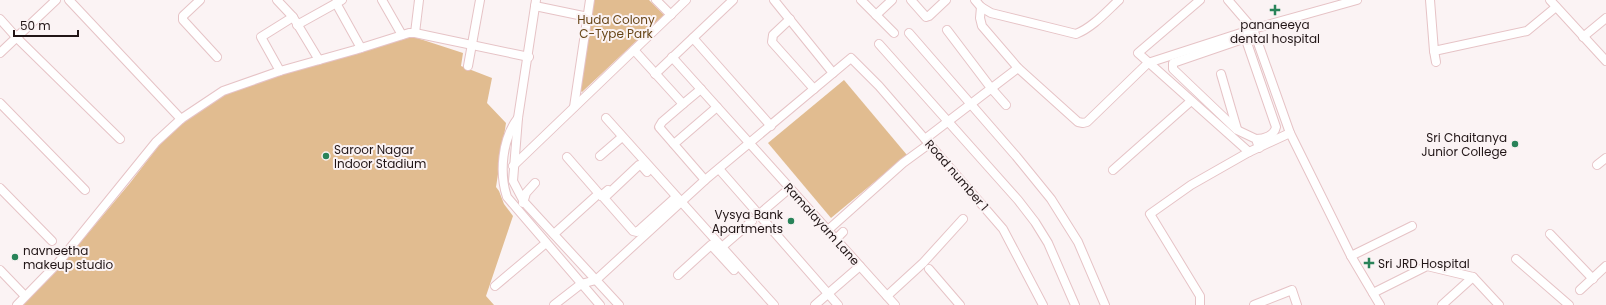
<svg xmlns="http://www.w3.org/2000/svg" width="1606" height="305" font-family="Poppins,sans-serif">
<rect width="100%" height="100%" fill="#fbf3f4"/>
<g fill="#e1bc90">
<polygon points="594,0 649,0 664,15 582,92 578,89"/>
<polygon points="403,38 417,38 463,53 461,66 492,78 487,103 506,123 496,187 499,191 504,204 513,216 486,296 494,305 22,305 59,268 130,183 167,135 194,114 224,94 281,73"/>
<polygon points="844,80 907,155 831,218 768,143"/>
</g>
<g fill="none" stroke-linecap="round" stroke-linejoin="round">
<defs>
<g id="minor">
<polyline points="69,0 181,119"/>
<polyline points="200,0 183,16 183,20 217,57"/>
<polyline points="277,0 293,17 319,60"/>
<polyline points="382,0 402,35"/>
<polyline points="536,0 518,118 513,181 524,202 619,305"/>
<polyline points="656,0 671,15"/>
<polyline points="774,0 833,73"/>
<polyline points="861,0 894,33"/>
<polyline points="911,0 926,17 929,16 946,0"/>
<path d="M 975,0 L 981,7 L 991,13 L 1076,34 C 1093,27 1106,12 1119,0"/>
<polyline points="1200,0 1138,53 1249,152"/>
<polyline points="1228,0 1253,29 1290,133 1351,256 1380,305"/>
<polyline points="1430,0 1434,51 1527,31 1556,7"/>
<polyline points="1550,0 1606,61"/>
<polyline points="336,3 361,48"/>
<polyline points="535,6 588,17"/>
<polyline points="981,7 980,18 982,26 1018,68 1078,122 1083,123 1087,122 1148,63 1253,29 1357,0"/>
<polyline points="876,15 892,0"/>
<polyline points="0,19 17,38 120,139"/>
<polyline points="790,19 773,35 772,42 814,89"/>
<polyline points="297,25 342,0"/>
<polyline points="947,30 991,88 1006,105"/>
<polyline points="415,33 419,0"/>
<polyline points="909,33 1016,156 1051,199 1078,242 1105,305"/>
<polyline points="1583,37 1606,18"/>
<polyline points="693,38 771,126"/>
<polyline points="879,44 1018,200 1035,222 1048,243 1075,305"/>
<polyline points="634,50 683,104 662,122 659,127 705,180"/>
<polyline points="1434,51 1436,62"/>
<polyline points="0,53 56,0"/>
<polyline points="672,57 895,305"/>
<polyline points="468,66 480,0"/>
<polyline points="280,71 261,37 293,17"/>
<polyline points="655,74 733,0"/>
<polyline points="1221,74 1237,129"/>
<polyline points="0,103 85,190"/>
<polyline points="683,104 701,89"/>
<polyline points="574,107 590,0"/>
<path d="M 518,118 C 502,139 499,173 507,197 L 600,305"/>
<polyline points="606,118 774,305"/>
<polyline points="925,139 1018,68"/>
<path d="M 1256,139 C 1264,139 1274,136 1276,127 L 1246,40 L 1243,39 L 1173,63 L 1173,69 L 1237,130 L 1256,139 L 1259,148"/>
<polyline points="674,144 717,107"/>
<polyline points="600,156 622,137"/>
<polyline points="567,157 601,196 608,190"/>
<polyline points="1597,165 1606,158"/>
<polyline points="513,166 686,0"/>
<polyline points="719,169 838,305"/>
<polyline points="1113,170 1191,101"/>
<polyline points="647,172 641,165 639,165 604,198 633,231 637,232 676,197"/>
<polyline points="0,188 52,241"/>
<polyline points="523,203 526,193 535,183"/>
<polyline points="763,211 790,188"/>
<polyline points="828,230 903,163 929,144"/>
<polyline points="554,234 595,197"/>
<polyline points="1550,234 1593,279"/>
<polyline points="836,239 843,232"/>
<polyline points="722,247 752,221"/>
<polyline points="1351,256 1412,226"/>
<polyline points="1516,259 1569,305"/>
<polyline points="929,269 960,305"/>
<polyline points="0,270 25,296"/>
<polyline points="678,275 711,245 734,270"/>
<polyline points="495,286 546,243"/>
<polyline points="1580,290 1606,266"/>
<polyline points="1373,293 1427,266 1473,277 1499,305"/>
<polyline points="887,296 923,263 963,219"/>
<polyline points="17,305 58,263 156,142 181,119 223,91 280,71 355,50 409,33 415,33 529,57"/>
<polyline points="554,305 581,284 596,280 705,180 851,58 879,86 1003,229 1043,305"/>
<polyline points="815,305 860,266"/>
<polyline points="1200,305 1200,296 1150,214 1191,185 1249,152 1290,133"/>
<polyline points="1254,305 1292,290 1297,305"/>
<polyline points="1442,305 1473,277"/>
</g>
</defs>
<use href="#minor" stroke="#e6c3c6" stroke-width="10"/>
<use href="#minor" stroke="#fff" stroke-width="8"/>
</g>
<g fill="#298359" stroke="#fbf3f4" stroke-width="1.5">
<path d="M1273 4h4v4h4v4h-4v4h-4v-4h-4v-4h4z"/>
<circle cx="1515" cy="144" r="4"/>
<circle cx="326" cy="156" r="4"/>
<circle cx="791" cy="221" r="4"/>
<circle cx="15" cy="257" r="4"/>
<path d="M1367 257h4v4h4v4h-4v4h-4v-4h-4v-4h4z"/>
</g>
<g text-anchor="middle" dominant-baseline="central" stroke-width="4" stroke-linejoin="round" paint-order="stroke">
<g font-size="12" fill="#684618" stroke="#fbf3f4">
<text x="616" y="19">Huda Colony<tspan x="616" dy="14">C-Type Park</tspan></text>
</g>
<g font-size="12" fill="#211516" stroke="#fbf3f4" text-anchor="start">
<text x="1275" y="24" text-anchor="middle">pananeeya<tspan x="1275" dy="14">dental hospital</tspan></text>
<text x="1507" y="137" text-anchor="end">Sri Chaitanya<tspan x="1507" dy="14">Junior College</tspan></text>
<text x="334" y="149">Saroor Nagar<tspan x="334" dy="14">Indoor Stadium</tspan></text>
<text x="783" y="214" text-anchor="end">Vysya Bank<tspan x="783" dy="14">Apartments</tspan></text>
<text x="23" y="250">navneetha<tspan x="23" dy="14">makeup studio</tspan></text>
<text x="1378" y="263">Sri JRD Hospital</text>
</g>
<g font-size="12" fill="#211516" stroke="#fbf3f4">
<text transform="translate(957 175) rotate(49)">Road number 1</text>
<text transform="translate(822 224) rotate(48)">Ramalayam Lane</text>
</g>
</g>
<path d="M14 30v6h64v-6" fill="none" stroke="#211516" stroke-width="2"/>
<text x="20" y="30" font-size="12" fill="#211516" stroke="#fbf3f4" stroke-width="3" paint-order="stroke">50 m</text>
</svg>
